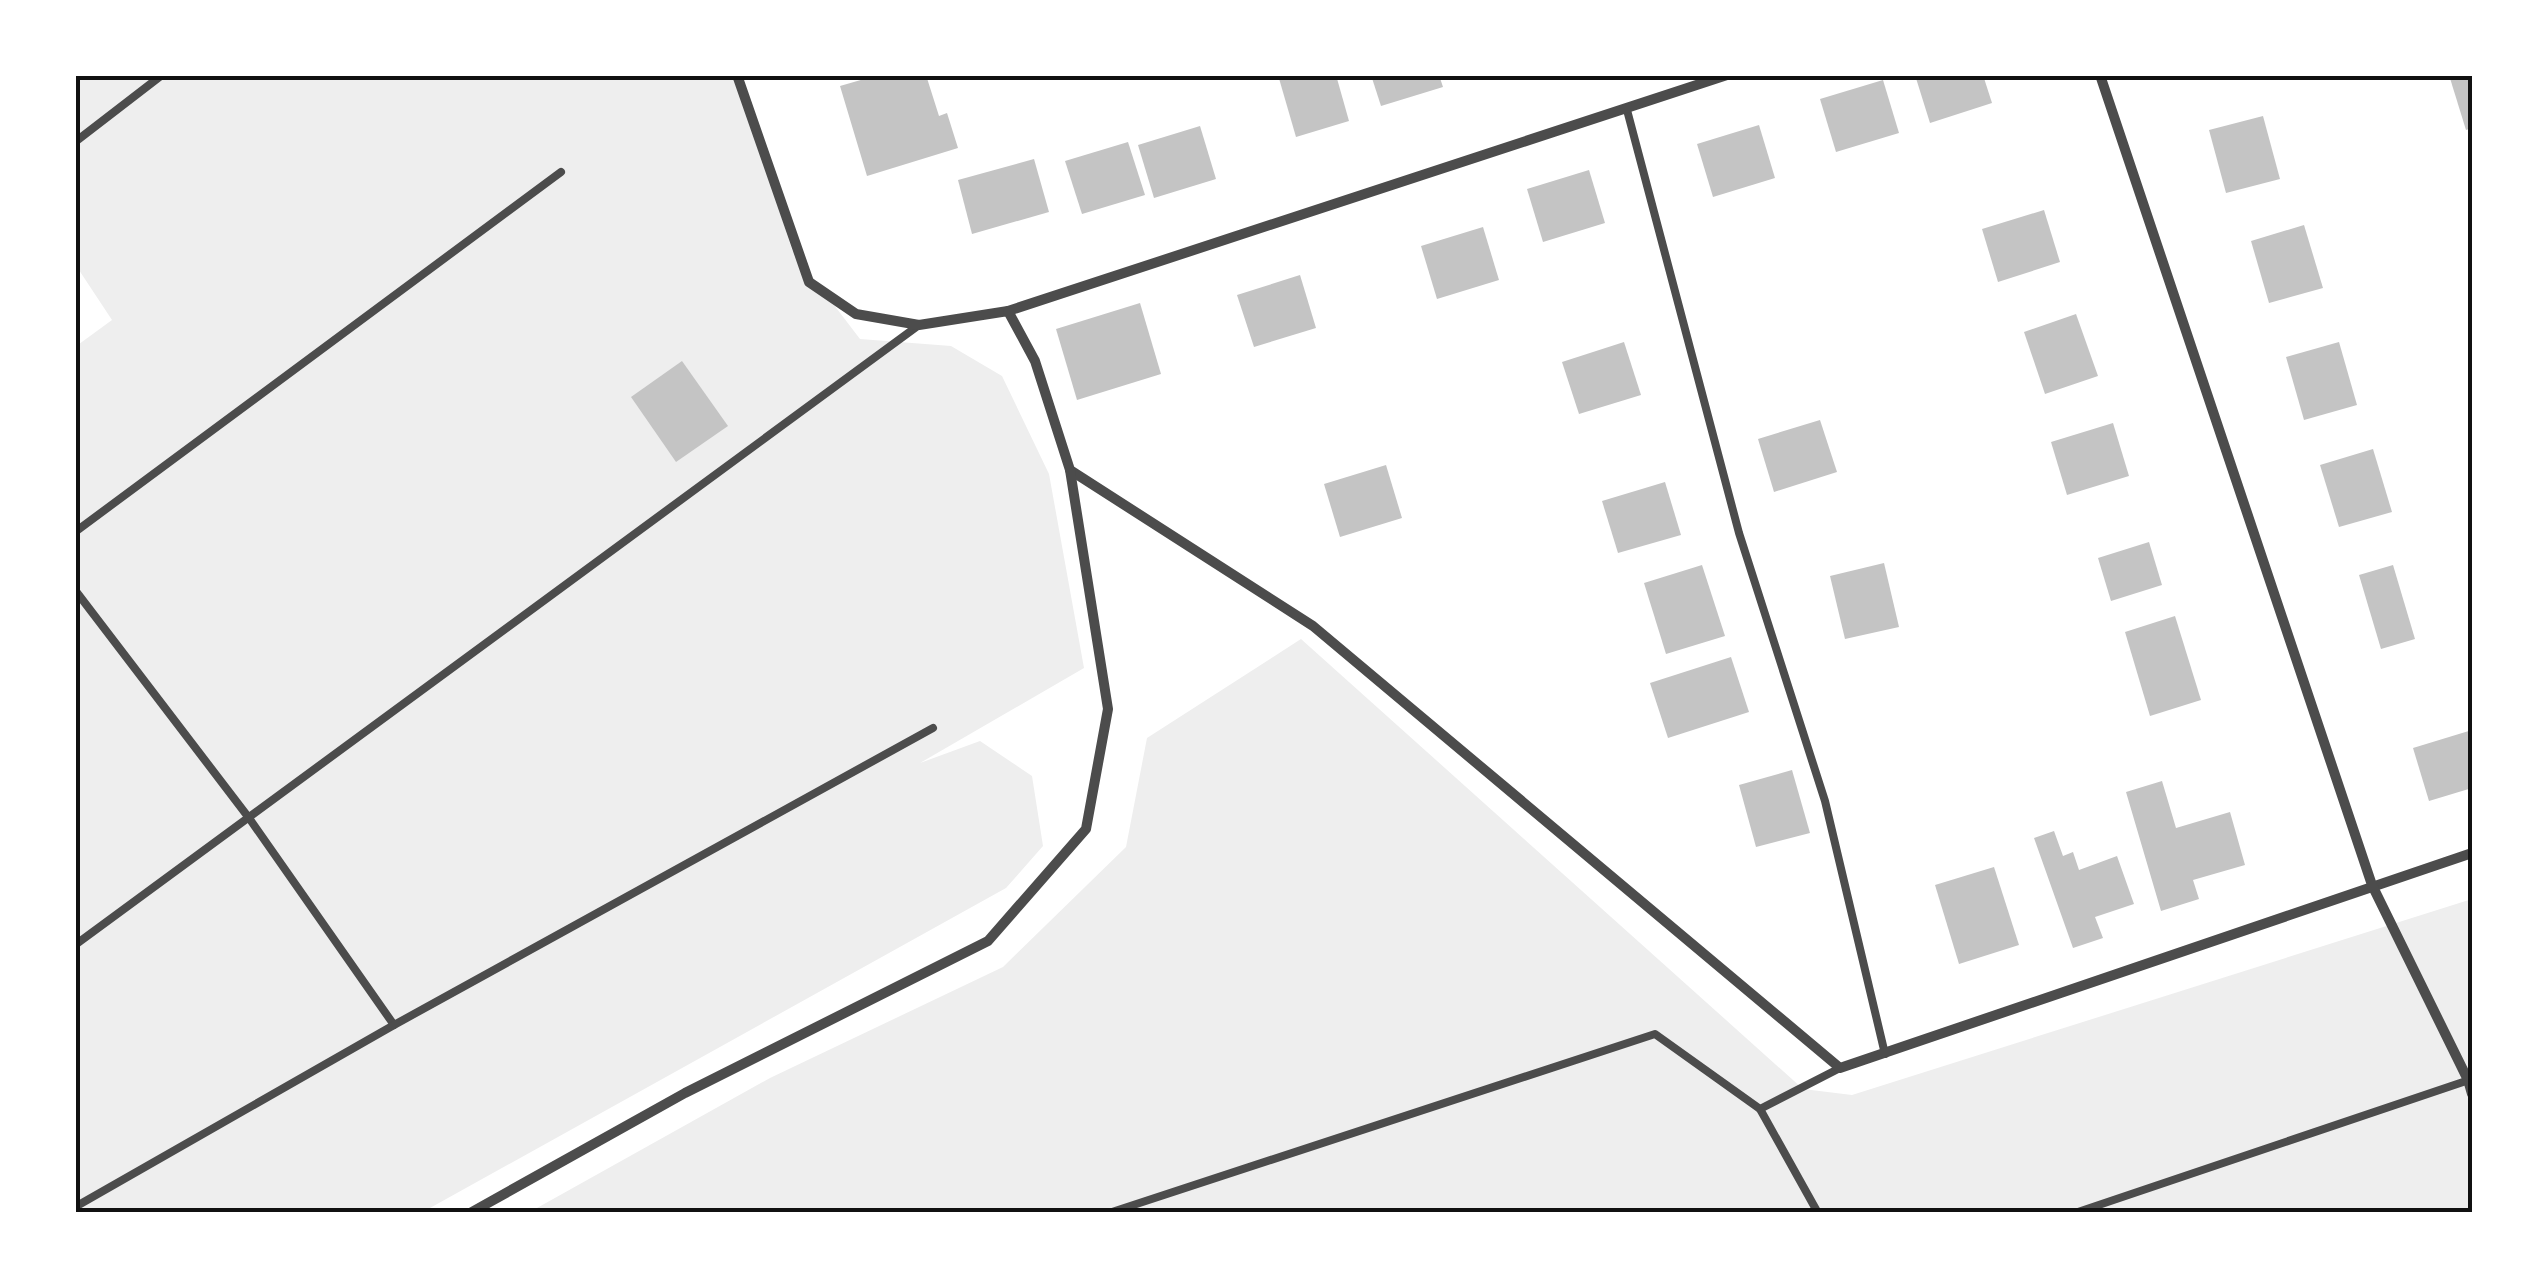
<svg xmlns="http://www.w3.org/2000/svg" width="2547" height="1288" font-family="Helvetica,sans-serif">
<rect width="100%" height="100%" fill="#fff"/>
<g fill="#eee">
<polygon points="75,75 736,75 792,250 860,339 951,346 1002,376 1049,474 1084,668 920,763 980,741 1032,776 1043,846 1006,888 421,1213 75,1213 75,347 112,320 75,264"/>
<polygon points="1301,639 1803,1089 1852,1095 2472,899 2472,1213 528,1213 770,1078 1003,967 1126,847 1147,738"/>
</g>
<g fill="#c4c4c4">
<polygon points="878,75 926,75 939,116 947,113 958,148 867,176 840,86"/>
<polygon points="1278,75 1336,75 1349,121 1296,137"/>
<polygon points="1371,75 1439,75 1443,87 1381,106"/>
<polygon points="1915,75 1983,75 1992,103 1930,123"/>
<polygon points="2449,75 2472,75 2472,128 2466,130"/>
<polygon points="1883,80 1899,133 1836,152 1820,99"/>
<polygon points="2263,116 2280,179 2226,193 2209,130"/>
<polygon points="1759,125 1775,178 1713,197 1697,144"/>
<polygon points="1200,126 1216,179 1154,198 1138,145"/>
<polygon points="1128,142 1145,195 1082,214 1065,161"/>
<polygon points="1034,159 1049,212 972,234 958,180"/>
<polygon points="1589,170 1605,223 1543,242 1527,189"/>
<polygon points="2044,210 2060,262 1998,282 1982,229"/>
<polygon points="2304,225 2323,288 2269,303 2251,241"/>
<polygon points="1483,227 1499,280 1437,299 1421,246"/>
<polygon points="1300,275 1316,328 1254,347 1237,295"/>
<polygon points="1140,303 1161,374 1077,400 1056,329"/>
<polygon points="2076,314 2098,376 2045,394 2024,332"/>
<polygon points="1624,342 1641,395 1579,414 1562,362"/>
<polygon points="2339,342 2357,405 2304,420 2286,357"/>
<polygon points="682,361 728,426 676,462 631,397"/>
<polygon points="1820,420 1837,472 1774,492 1758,439"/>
<polygon points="2113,423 2129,476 2067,495 2051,442"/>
<polygon points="2373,449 2392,512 2339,527 2320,465"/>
<polygon points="1386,465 1402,518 1340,537 1324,484"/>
<polygon points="1665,482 1681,535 1618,553 1602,501"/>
<polygon points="2149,542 2162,585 2111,601 2098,558"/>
<polygon points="1884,563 1899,627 1845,639 1830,576"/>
<polygon points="1702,565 1725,636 1666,654 1644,583"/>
<polygon points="2393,565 2415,639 2381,649 2359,575"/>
<polygon points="2175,616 2201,700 2150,716 2125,632"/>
<polygon points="1731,657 1749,712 1668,738 1650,683"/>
<polygon points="2472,730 2472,788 2429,801 2413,748"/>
<polygon points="1792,770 1810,833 1756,847 1739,785"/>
<polygon points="2162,781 2176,828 2230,812 2245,865 2193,880 2199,899 2161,911 2126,792"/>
<polygon points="2054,831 2063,856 2073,852 2079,870 2117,856 2134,904 2095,917 2103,938 2073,948 2034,838"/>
<polygon points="1994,867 2019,945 1959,964 1935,885"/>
</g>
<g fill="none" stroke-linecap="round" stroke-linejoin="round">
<g stroke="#4c4c4c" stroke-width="8">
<polyline points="1627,110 1739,533 1825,801 1885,1054"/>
<polyline points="75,142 162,75"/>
<polyline points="75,289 75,291"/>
<polyline points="75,532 561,172"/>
<polyline points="75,590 249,818 394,1025"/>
<polyline points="75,945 919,325"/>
<polyline points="1760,1109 1818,1213"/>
<polyline points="75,1207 394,1025 933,728"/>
<polyline points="1109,1213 1655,1034 1760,1109 1840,1068"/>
<polyline points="2075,1213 2472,1079"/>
</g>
<g stroke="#4c4c4c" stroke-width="10">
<polyline points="737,75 809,282 856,314 919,325 1008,311 1035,361 1070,470 1313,626 1840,1068 2472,853"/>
<polyline points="2100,75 2372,885 2468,1080 2472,1094"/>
<polyline points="1008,311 1727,75"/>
<polyline points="470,1213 685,1093 988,941 1086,829 1108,709 1070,470"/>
</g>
</g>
<rect width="2547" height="1288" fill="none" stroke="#ffffff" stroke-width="155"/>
<rect x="78" y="78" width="2392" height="1132" fill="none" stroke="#111" stroke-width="4"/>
</svg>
